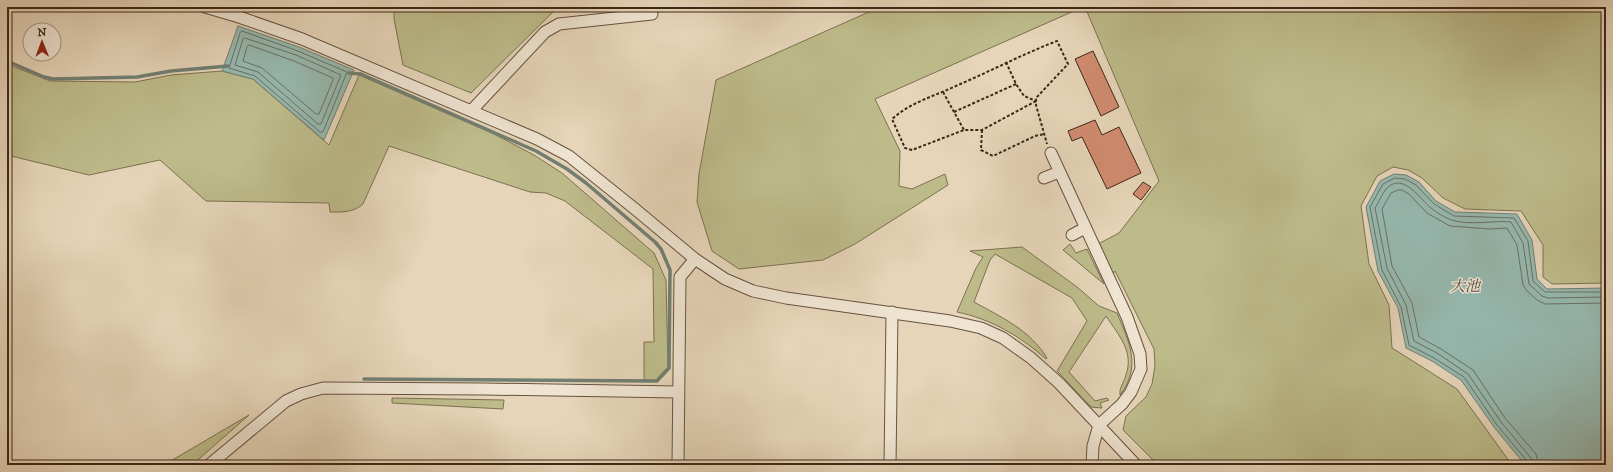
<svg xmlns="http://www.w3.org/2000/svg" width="1613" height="472" font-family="'IM FELL DW Pica','Noto Serif JP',serif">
<rect width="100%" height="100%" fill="#e6d5b9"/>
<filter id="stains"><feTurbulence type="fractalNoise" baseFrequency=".005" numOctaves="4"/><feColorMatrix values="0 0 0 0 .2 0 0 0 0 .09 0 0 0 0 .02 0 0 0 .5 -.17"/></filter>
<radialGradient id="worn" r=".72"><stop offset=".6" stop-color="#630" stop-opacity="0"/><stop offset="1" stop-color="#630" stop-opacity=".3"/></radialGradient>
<g fill="#bdbb8a" stroke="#7d7151">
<polygon points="394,7 558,7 471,93 403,65 394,19"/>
<polygon points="880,7 1083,7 875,99 900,151 899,186 912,189 945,174 948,185 855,244 823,260 739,269 712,251 697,202 699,174 716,80"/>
<polygon points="1085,7 1606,7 1606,283 1552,284 1543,277 1543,245 1521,211 1465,209 1443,198 1422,178 1408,170 1393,167 1377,176 1361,206 1369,264 1389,305 1392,348 1457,389 1512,465 1158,465 1123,430 1126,416 1146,397 1152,384 1155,366 1154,349 1115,271 1112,275 1098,244 1119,233 1159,181"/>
<path d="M 7,64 L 50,81 L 135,82 L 171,75 L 222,71 L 253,79 L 329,145 L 359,75 L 494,134 L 534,155 L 562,173 L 654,253 L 666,280 L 668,367 L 656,380 L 644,381 L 644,342 L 654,342 L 653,269 L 565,201 L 546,193 L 530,192 L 389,146 L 363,204 C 353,213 342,212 330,212 L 329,203 L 206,201 L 160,160 L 89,175 L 7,155 Z"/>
<polygon points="1070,244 1076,253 1087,249 1104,284 1063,250"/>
<path d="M 1022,247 L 1077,287 L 1099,306 L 1117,313 C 1129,342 1142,366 1120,395 C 1119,387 1124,383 1126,375 C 1134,351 1119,336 1106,316 L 1069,372 L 1095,401 L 1107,398 L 1109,400 L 1100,403 L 1102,408 L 1091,407 L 1057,371 L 1087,321 L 1072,298 L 995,254 L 990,260 L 974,302 C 1001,317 1030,330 1047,358 L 1046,359 C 1020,336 991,319 957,312 L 976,268 L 983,257 L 970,251 Z"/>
<polygon points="392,398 504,400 503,409 392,403"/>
<polygon points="249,415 192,465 164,465"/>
</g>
<g fill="#96b9b0" stroke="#727f73">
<polygon points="238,26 299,47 354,70 324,140 253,79 222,71"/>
<polygon points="1394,174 1406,175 1419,182 1436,201 1455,212 1517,214 1532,240 1537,279 1547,289 1606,288 1606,465 1525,465 1494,427 1461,380 1432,361 1406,348 1398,308 1378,271 1366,207 1380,181"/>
</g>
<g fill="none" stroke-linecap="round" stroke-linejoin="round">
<g stroke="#6a7064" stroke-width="1">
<polygon points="242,31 298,51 347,72 323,132 320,132 255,76 229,68 240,33"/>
<polygon points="245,38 296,55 341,75 321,124 318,124 258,72 235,65 243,39"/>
<polygon points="249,45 294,61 333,78 333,80 319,114 316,114 262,68 243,61 247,47"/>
<polyline points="1528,465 1527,461 1497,425 1464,377 1434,358 1409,345 1401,307 1382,270 1370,207 1383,184 1395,178 1405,179 1416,185 1434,204 1454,216 1514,218 1528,241 1533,281 1545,292 1606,292"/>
<path d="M 1533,465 L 1531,458 L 1501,422 L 1468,374 L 1437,353 L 1414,341 L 1406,305 L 1387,268 L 1375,208 C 1379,202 1382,194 1386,189 C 1403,171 1420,199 1431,208 C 1436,212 1445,218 1452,220 C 1469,226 1493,220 1511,222 L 1523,243 L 1529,284 L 1542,296 L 1548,298 L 1606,297"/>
<polyline points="1539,465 1536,454 1505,418 1473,370 1441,349 1419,337 1412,303 1392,266 1382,209 1391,193 1398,190 1402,190 1409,194 1427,213 1450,226 1490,229 1507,228 1517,245 1523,285 1527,291 1537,300 1545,304 1606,303"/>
</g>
<g stroke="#727f73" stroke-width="3.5">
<polyline points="7,61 44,77 53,79 137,77 171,71 228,66"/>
<polyline points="349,73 361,74 536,151 567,169 586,183 655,242 661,249 670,270 669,368 657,381 364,379"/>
</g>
</g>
<g fill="#d18b70" stroke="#3d2718">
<polygon points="1093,51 1119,107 1101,116 1075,59"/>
<polygon points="1095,120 1102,135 1119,127 1141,173 1107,189 1082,137 1072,141 1068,131"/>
<polygon points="1143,182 1151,187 1141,200 1133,194"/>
</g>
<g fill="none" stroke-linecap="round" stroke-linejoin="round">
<defs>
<g id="minor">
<polyline points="205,7 239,17 302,39 537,139 569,156 635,209 695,259 725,279 753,291 786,298 950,321 981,328 1003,338 1031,358 1059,383 1136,465"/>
<polyline points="472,110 545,32 559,24 652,14"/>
<polyline points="1051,153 1127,317 1140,354 1141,369 1131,392 1122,404 1099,425 1093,446 1092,465"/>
<polyline points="1044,178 1059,172"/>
<polyline points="1072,235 1085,228"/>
<polyline points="209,465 286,401 301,394 323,388 484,389 678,392"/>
<polyline points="678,465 680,277 695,259"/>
<polyline points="890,465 892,312"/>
</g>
</defs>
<use href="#minor" stroke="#675240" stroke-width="13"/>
<g stroke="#3d2718" stroke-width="2" stroke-dasharray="3 2" stroke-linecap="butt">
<polyline points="665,10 675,7"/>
<polyline points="663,11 690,11 695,7"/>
<polyline points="1006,62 1016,84 1024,96 1036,101"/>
<polyline points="943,92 964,130"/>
<path d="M 1036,101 L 982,130 L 964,130 L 912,150 L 905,148 L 892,119 C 911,102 935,96 958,85 C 991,71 1023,54 1057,41 L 1068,64 L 1036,98 L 1036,105 L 1047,144"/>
<polyline points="954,112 1016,84"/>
<polyline points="982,130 981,150 993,156 1035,136 1044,134"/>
</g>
<use href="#minor" stroke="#efe4d2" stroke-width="11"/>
</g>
<g text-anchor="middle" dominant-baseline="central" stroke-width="3" stroke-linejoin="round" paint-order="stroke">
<g font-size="15" font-style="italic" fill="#534c3e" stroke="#efe4d2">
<text x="1465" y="286">大池</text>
</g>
</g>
<rect width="1613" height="472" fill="none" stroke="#e6d5b9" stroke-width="24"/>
<rect x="8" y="8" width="1597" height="456" fill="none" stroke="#3d2718" stroke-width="2"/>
<rect x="12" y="12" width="1589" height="448" fill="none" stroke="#3d2718"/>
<g transform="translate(42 42) rotate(359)"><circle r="19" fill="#efe4d2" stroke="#a89888"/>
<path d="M0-3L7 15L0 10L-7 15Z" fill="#8f2418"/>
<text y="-6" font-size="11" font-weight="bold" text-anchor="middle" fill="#3d2718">N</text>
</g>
<rect width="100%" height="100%" filter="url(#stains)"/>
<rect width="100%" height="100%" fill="url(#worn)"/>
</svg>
